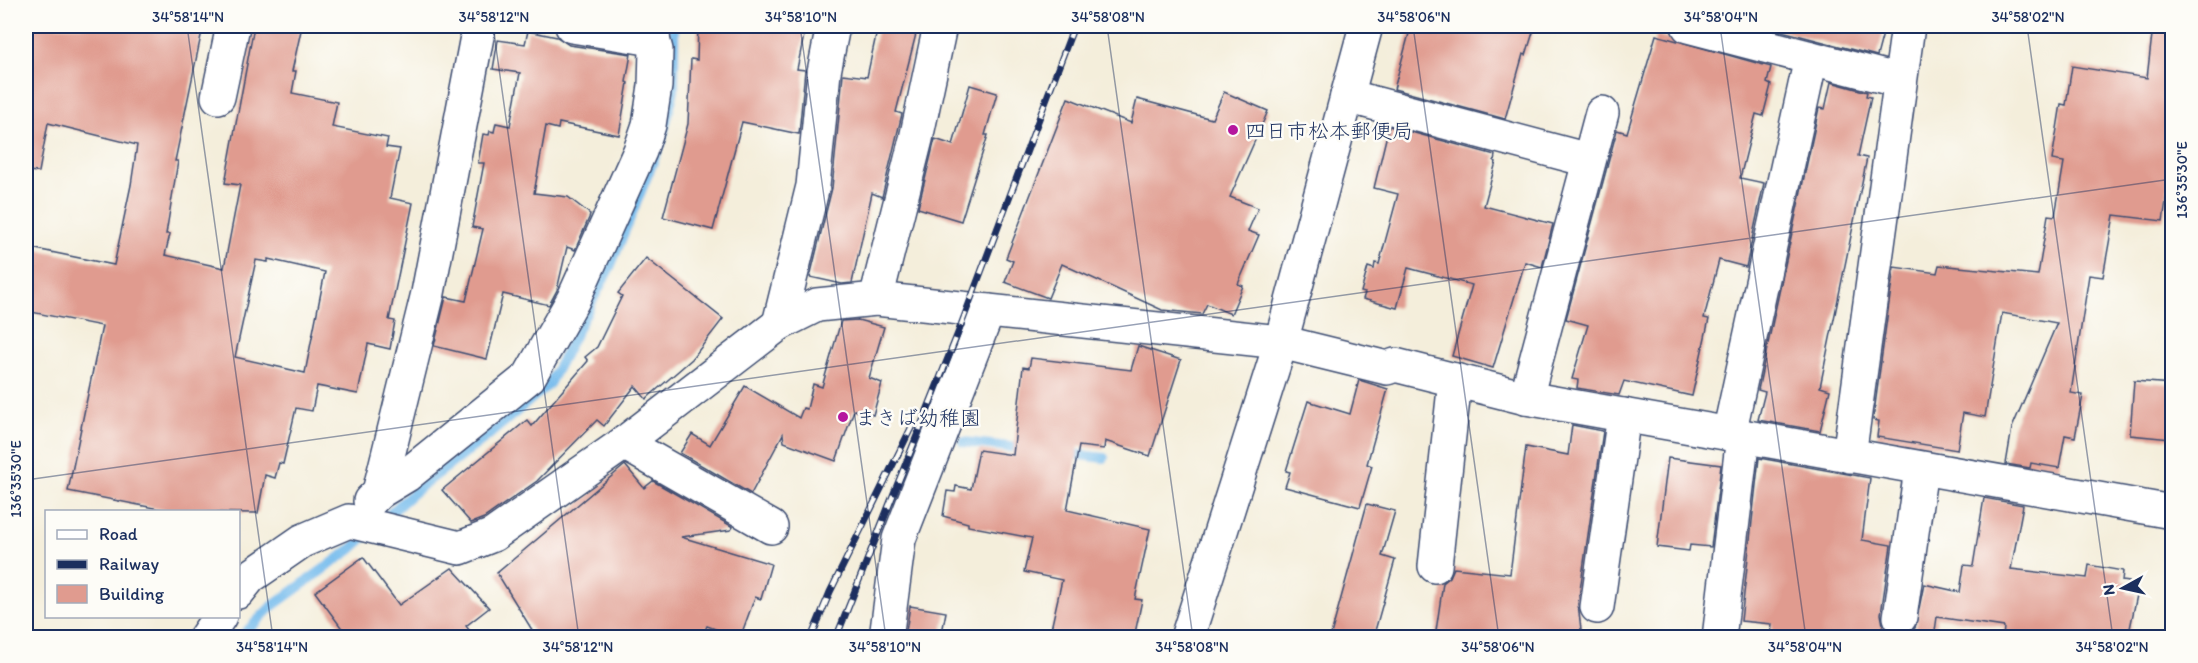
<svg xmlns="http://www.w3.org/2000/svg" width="2198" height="663" font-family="Itim,'Klee One',sans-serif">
<rect width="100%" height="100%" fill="#fdfcf7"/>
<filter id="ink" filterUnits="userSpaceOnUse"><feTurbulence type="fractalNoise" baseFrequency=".0167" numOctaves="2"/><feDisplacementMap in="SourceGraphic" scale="12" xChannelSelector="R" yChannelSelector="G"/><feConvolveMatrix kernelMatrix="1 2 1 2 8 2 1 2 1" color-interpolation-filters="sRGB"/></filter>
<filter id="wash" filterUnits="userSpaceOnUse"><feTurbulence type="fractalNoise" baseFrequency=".008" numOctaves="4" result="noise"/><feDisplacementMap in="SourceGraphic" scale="24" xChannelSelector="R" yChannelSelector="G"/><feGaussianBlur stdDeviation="1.35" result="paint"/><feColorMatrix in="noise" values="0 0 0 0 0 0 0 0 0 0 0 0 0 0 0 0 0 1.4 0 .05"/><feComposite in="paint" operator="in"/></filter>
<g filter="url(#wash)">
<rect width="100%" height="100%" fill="#f4eedb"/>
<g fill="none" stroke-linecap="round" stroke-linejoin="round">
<g stroke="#76bced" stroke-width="10">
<polyline points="963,442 1028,449"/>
<polyline points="1064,453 1104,458"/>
<polyline points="240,638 271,607 350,550 414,492 490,434 549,384 610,267 661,142 674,89 674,26"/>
</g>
</g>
<g id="blocks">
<g fill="#e09b8f" fill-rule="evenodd">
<path d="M 33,26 L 203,26 L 175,161 L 178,161 L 166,234 L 170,234 L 165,255 L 224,268 L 240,185 L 225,183 L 254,26 L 302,26 L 292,71 L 296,71 L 292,93 L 337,102 L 332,127 L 388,138 L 386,147 L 400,149 L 390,198 L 413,203 L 389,320 L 395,321 L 390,349 L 368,344 L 358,394 L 317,386 L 312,411 L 296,408 L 283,464 L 279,463 L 275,478 L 265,475 L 258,513 L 174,512 L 68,491 L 102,326 L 26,311 L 26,247 L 114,265 L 131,185 L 137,145 L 48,123 L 39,172 L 26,171 L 26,64 ZM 268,259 L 325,272 L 305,373 L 235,357 L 256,260 L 268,262 Z"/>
<polygon points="698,26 806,26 797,69 805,70 799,134 742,122 713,230 663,217 688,124 691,59 697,60"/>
<polygon points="878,26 914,26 913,33 916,34 896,112 902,114 882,197 872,193 852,283 842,284 810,277 832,188 843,74 867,77"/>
<polygon points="1411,26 1535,26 1526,55 1523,54 1505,119 1394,89"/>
<polygon points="1779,26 1885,26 1877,56 1778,30"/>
<polygon points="2153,26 2172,26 2172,162 2163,221 2114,215 2103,277 2089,275 2071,393 2083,395 2075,437 2065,435 2059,468 2031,463 2030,468 2006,464 2012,428 2057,323 2002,313 1985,417 1963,413 1957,450 1877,437 1879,421 1873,420 1894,267 1937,273 1939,265 2038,275 2048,215 2055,216 2064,162 2052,160 2061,104 2066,105 2072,66 2147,78"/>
<polygon points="528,31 557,37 569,45 631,54 626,82 628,83 619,135 559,123 558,129 546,126 534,193 568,197 590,214 589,218 575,250 567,247 557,290 549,305 503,294 487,359 434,346 446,297 466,301 483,229 472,227 484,163 478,163 483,134 489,135 490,131 494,132 496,123 510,126 520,73 493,69 498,40 525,44"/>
<polygon points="1656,35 1771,67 1767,83 1771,85 1763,116 1756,114 1740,178 1764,183 1746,267 1719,260 1704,318 1709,319 1692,396 1624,381 1619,395 1577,388 1578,380 1572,379 1588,325 1566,319 1617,130 1627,133"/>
<polygon points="1831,82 1867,92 1866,96 1871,97 1858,156 1867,158 1820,387 1830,390 1820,431 1758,420 1765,392 1758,390 1819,108 1825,109"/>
<polygon points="970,85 997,93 985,135 988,135 961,221 918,208 935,139 953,145"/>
<polygon points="1224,92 1268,111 1230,197 1258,208 1248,231 1259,235 1238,284 1243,286 1231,314 1207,304 1202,314 1162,310 1062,264 1048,298 1005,282 1013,261 1006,258 1068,98 1131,123 1137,99 1212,119"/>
<polygon points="1389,126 1495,155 1494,161 1496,162 1484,206 1553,224 1542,267 1525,262 1493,368 1452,356 1472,285 1408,268 1397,308 1363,299 1365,293 1361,292 1368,267 1374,269 1375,263 1379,264 1398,194 1374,188"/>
<polygon points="646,258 723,319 692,359 646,399 635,386 604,426 597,420 537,481 484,518 471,523 442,490 527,420 532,426 588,361 585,357 597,347 622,296 618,293"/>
<polygon points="858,320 884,327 869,378 882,383 873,415 854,410 836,461 784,442 783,434 751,494 680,453 692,434 710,445 745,386 799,418 803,408 807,409 813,384 822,387 841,321"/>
<polygon points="1138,346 1181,360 1150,456 1105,441 1104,449 1079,446 1067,510 1150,529 1135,599 1142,600 1134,638 1049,638 1062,580 1024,572 1032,538 968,526 968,523 943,516 947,491 955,492 956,486 971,489 979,450 1013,455 1023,367 1029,368 1031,358 1131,370"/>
<polygon points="1359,380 1388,389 1367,464 1372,466 1360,507 1285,487 1290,472 1286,471 1308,401 1350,414"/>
<polygon points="2134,381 2172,384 2171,439 2130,435"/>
<polygon points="1572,425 1603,431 1578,604 1582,638 1435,638 1443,583 1450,577 1454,568 1510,574 1526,447 1568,455"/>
<polygon points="1668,458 1721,465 1711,547 1690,545 1689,551 1657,547"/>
<polygon points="1759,458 1870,478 1862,540 1891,545 1881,614 1883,625 1889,632 1898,636 1906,635 1915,628 1924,584 1960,592 1964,565 1973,566 1984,498 2023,505 2011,569 2087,578 2089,565 2123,571 2122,581 2129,582 2127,593 2137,595 2128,638 2003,638 2004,627 1937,617 1934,638 1771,638 1772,624 1741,621"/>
<polygon points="625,465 644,488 653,481 733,527 731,530 681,537 771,564 761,599 755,597 740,638 707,626 701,638 537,638 497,573"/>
<polygon points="1367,504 1395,511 1382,556 1395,560 1373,638 1330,638"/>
<polygon points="363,557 399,605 452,568 489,608 466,626 475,638 349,638 315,592"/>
<polygon points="910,606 946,612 941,638 905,638"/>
</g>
</g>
</g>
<g filter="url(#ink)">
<use href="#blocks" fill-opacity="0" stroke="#3c4c71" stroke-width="1.5"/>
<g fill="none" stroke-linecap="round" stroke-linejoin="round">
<defs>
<g id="minor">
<polyline points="572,26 653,39 654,26"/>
<polyline points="1688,26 1900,81"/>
<polyline points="1347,96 1588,160"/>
<polyline points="218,97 233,26"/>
<polyline points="876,299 916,139 940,26"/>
<polyline points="779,324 813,186 824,72 833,26"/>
<polyline points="1526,398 1602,113"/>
<polyline points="1729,434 1811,58"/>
<polyline points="624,443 771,527"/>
<polyline points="1849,456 1908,26"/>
<polyline points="379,492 407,475 529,377 573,300 640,151 649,125 655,86 656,50 653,39"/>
<polyline points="370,501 379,492 428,293 479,26"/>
<polyline points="1435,566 1455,380"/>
<polyline points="238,592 250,577 302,541 349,521 460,548 493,535 624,443 779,324 817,305 876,299 1281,342 1387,368 1395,365 1526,398 2172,512"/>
<polyline points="1597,607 1624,415"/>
<polyline points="1900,617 1921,469"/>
<polyline points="205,638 220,616"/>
<polyline points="886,638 899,539 988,311"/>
<polyline points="1187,638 1281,342 1366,26"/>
<polyline points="1719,638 1743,436"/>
</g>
</defs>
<use href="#minor" stroke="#3c4c71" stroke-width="36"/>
<use href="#minor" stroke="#fff" stroke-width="33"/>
<defs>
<g id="rail">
<polyline points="811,638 830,592 913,424"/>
<polyline points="836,638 958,333 1074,26"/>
</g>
</defs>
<use href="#rail" stroke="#1b2f5e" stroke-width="7"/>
<use href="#rail" stroke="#fdfcf7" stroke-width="4.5" stroke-dasharray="14" stroke-linecap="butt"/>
</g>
</g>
<path fill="none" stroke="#1b2f5e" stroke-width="1.5" stroke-opacity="0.45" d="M 187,26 L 273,638M 493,26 L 579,638M 800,26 L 886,638M 1107,26 L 1193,638M 1413,26 L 1499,638M 1720,26 L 1806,638M 2027,26 L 2113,638M 26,480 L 2172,179"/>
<g fill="#b5179e" stroke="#fdfcf7" stroke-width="2">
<circle cx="1233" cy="130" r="6"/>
<circle cx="843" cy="417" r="6"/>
</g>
<g text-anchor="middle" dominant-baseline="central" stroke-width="5" stroke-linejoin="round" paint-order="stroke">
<g font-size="21" fill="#1b2f5e" stroke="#fdfcf7" text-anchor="start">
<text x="1245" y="130">四日市松本郵便局</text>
<text x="855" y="417">まきば幼稚園</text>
</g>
</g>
<rect width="2198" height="663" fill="none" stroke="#fdfcf7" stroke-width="66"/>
<rect x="45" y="510" width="195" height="108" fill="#fdfcf7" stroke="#a3aaba" stroke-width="1.5"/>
<rect x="57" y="530" width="30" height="9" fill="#ffffff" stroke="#a3aaba" stroke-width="1.5"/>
<text x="99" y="540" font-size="18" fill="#1b2f5e">Road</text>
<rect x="57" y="560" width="30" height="9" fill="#1b2f5e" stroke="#a3aaba" stroke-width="1.5"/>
<text x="99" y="570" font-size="18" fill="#1b2f5e">Railway</text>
<rect x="57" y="585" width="30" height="18" fill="#e09b8f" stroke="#a3aaba" stroke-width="1.5"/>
<text x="99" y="600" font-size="18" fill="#1b2f5e">Building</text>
<g transform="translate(2123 588) rotate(262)" stroke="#fdfcf7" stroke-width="4.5" paint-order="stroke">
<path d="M0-4.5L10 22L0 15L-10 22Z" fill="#1b2f5e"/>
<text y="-9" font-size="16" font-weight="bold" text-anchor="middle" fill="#1b2f5e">N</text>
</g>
<rect x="33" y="33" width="2132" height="597" fill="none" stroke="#1b2f5e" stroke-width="2"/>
<g font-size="15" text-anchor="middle" fill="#1b2f5e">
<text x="188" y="22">34°58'14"N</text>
<text x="494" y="22">34°58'12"N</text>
<text x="801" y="22">34°58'10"N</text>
<text x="1108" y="22">34°58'08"N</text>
<text x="1414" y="22">34°58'06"N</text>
<text x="1721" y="22">34°58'04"N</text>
<text x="2028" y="22">34°58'02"N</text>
<text transform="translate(2182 180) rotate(-90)" y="5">136°35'30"E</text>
<text transform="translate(16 479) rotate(-90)" y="5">136°35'30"E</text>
<text x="272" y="652">34°58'14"N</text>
<text x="578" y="652">34°58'12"N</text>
<text x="885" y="652">34°58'10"N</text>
<text x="1192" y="652">34°58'08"N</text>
<text x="1498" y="652">34°58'06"N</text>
<text x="1805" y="652">34°58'04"N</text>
<text x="2112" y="652">34°58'02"N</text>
</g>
</svg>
